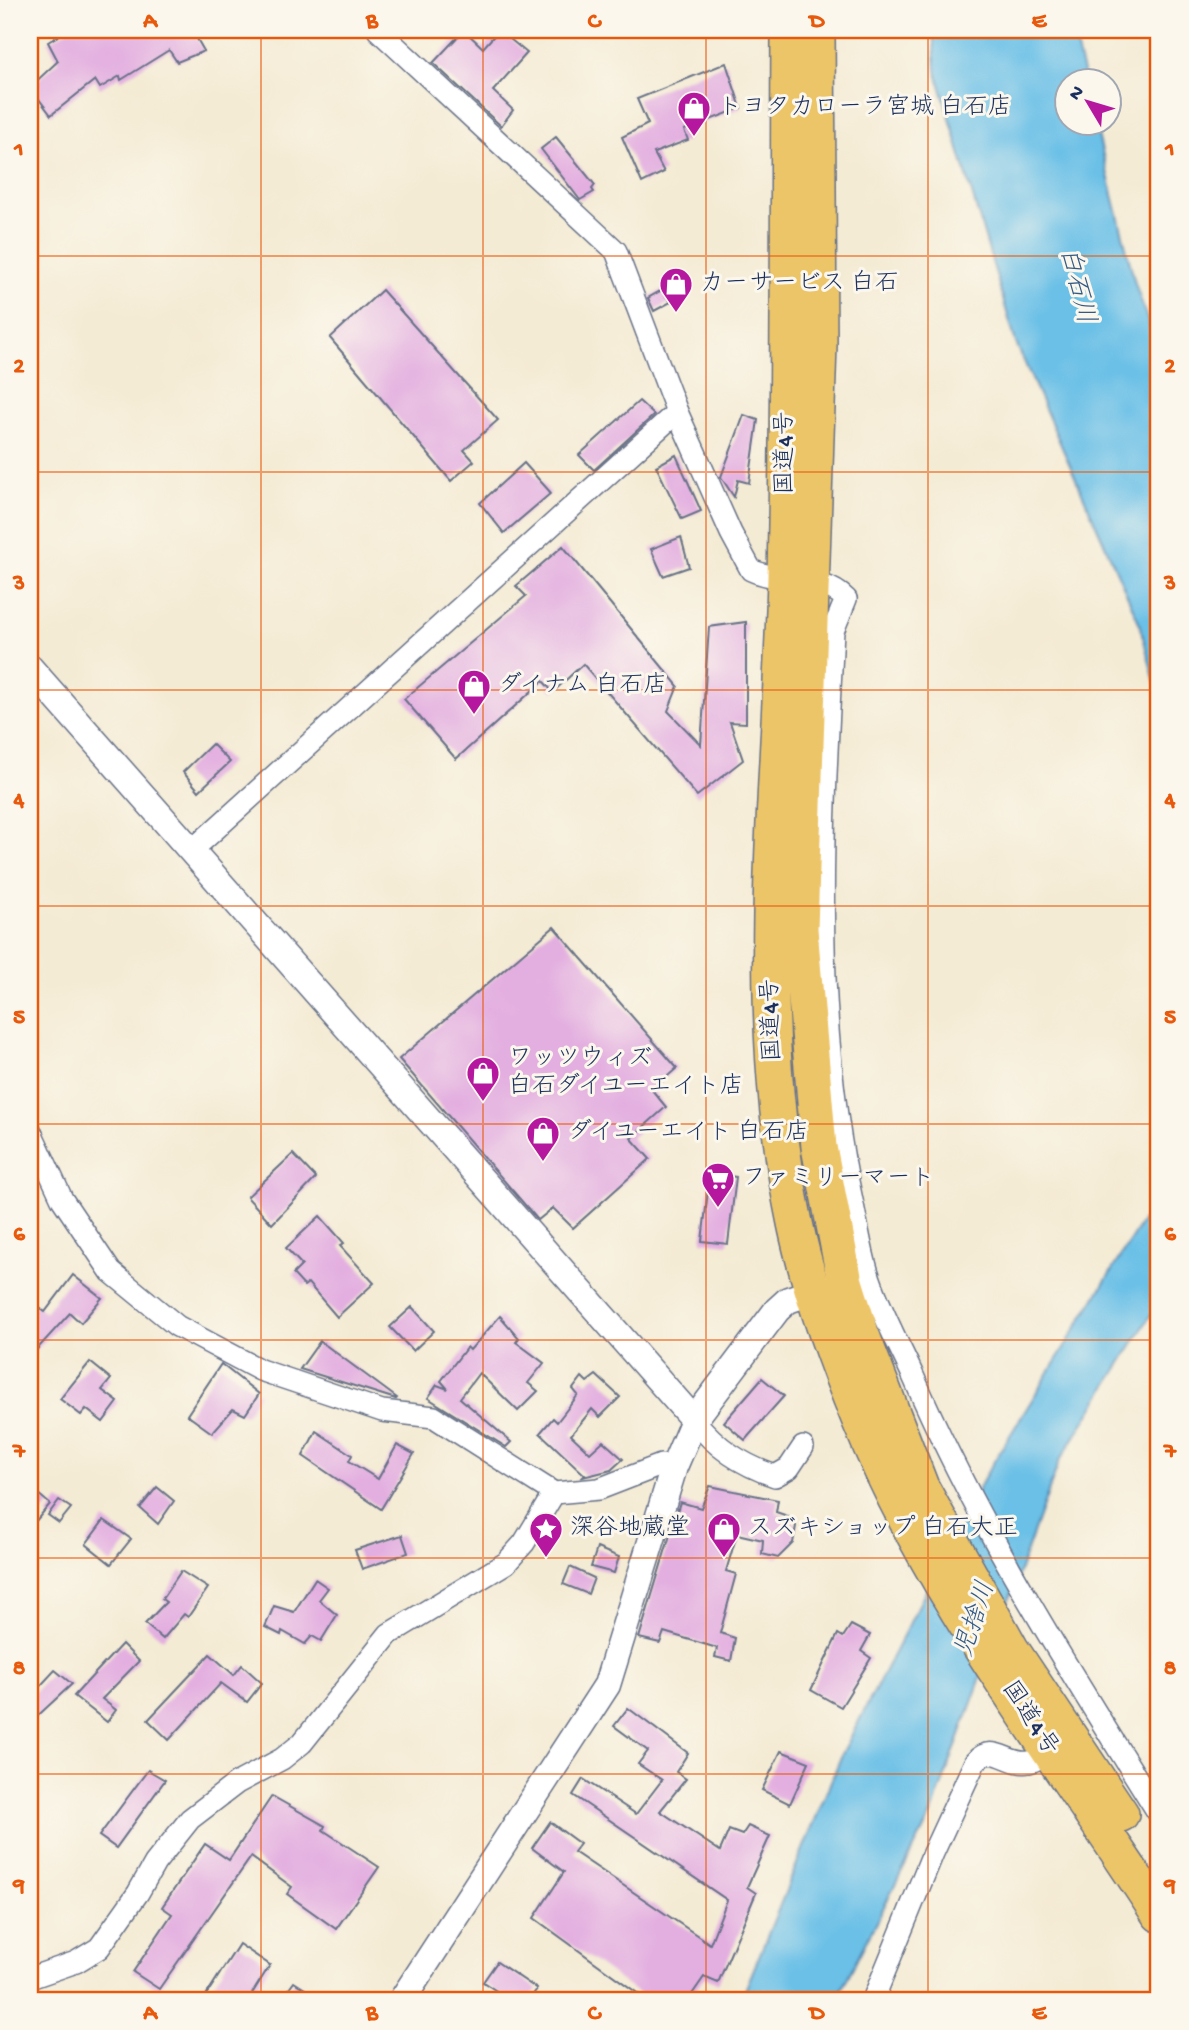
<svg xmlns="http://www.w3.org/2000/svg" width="1189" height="2030" font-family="'Gochi Hand','Klee One',sans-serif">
<rect width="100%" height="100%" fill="#fbf7ec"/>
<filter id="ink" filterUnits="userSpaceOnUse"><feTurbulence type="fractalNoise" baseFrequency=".0143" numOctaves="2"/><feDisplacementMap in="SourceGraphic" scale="14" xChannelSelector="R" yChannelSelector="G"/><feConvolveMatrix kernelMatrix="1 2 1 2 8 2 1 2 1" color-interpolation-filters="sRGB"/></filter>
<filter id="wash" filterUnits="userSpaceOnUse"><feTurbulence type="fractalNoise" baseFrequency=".00686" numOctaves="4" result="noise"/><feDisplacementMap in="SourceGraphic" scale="28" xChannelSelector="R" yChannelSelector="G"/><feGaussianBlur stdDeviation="1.57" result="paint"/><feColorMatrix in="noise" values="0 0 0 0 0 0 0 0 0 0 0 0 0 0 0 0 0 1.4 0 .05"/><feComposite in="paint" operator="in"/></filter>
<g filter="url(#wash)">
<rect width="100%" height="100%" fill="#f4ebd4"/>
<g fill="#6bc0e7" stroke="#4378a2" stroke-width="2">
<polygon points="933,30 1072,30 1085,80 1066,80 1066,122 1095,123 1135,283 1159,355 1159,697 1139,622 1016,343 936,71"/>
<polygon points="1159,1194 1159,1302 1059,1462 931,1815 836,2000 741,2000 843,1752 988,1471"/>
</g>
<g id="blocks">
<g fill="#e3afe0">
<polygon points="68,30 192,30 204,51 177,62 169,50 121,80 120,76 100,88 95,80 51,115 30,87 58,61 48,42"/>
<polygon points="464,30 483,48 499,30 527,53 493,91 513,110 501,126 433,63"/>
<polygon points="726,63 741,108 684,130 688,140 654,153 664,172 642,183 622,137 648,124 637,99"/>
<polygon points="556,137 595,185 592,189 594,192 580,200 541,149"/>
<polygon points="382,290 498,420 464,450 474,461 451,481 330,338"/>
<polygon points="662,290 671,302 654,311 648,298"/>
<polygon points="639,401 654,415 594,470 579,455"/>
<polygon points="744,415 758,420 749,483 738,480 734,497 721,477"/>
<polygon points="676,455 701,511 682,519 656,466"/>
<polygon points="524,463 551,493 504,533 480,503"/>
<polygon points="681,537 689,567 663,576 651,549"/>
<polygon points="563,546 678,686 668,711 701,745 709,627 746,622 746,723 730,722 743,760 697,796 583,664 553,692 543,681 456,759 404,699 526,596 516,586"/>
<polygon points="212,744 230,762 199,791 183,772"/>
<polygon points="554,927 677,1068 652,1090 666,1107 631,1138 650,1159 573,1228 553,1208 538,1220 399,1059"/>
<polygon points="293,1154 316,1178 272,1224 247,1197"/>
<polygon points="710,1174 736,1177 728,1244 702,1241"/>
<polygon points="320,1216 344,1243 340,1246 374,1283 337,1317 308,1283 304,1286 293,1274 302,1265 286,1248"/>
<polygon points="73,1275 102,1298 81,1323 70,1313 30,1357 30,1312 36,1305 45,1312"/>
<polygon points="412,1307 434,1331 413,1351 390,1327"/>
<polygon points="500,1316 519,1338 516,1342 544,1363 528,1383 538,1391 518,1411 479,1373 460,1398 511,1442 506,1447 428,1398 437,1385 448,1389 441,1381 467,1347 470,1350"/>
<polygon points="320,1341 397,1398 396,1399 300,1369"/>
<polygon points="90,1362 111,1379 102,1390 118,1402 103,1422 86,1409 81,1415 60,1399"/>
<polygon points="221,1364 259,1394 245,1415 233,1409 212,1433 187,1415"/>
<polygon points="596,1375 620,1397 600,1417 592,1409 571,1435 590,1453 603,1441 623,1459 611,1470 583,1477 585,1475 540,1433 553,1418 557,1422 578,1395 573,1389 582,1377 587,1382"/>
<polygon points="762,1378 784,1396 745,1440 724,1422"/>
<polygon points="316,1431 352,1455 349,1461 378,1479 397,1445 414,1454 381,1509 303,1456"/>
<polygon points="710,1486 778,1500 776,1512 788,1516 796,1526 793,1543 778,1558 762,1554 763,1540 737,1534 726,1571 736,1574 720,1633 735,1638 731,1661 715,1657 717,1648 664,1632 660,1643 639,1638 680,1502 701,1508"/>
<polygon points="30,1487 50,1504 30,1528"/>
<polygon points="157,1487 174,1501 158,1524 140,1508"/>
<polygon points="59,1500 71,1508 59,1523 48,1515"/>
<polygon points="104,1520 131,1539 111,1564 86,1544"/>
<polygon points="402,1535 408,1553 362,1569 355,1550"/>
<polygon points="597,1548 619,1557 614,1573 591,1567"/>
<polygon points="570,1567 594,1578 588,1594 563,1584"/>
<polygon points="181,1571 208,1588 188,1617 184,1614 163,1639 145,1624 166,1602 162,1599"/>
<polygon points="315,1579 328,1588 319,1600 337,1615 321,1641 312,1636 305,1644 282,1631 281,1635 265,1627 274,1606 294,1612"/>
<polygon points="851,1625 870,1635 861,1651 871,1658 841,1707 811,1690 838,1634 843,1637"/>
<polygon points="122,1644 139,1661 102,1699 116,1710 107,1722 74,1696"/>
<polygon points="210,1654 234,1675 242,1665 262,1683 247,1702 221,1683 169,1740 148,1720"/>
<polygon points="55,1670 72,1684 30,1723 30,1697"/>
<polygon points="628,1708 688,1753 676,1772 686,1779 660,1811 720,1851 729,1830 742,1835 748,1826 770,1836 747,1887 756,1893 718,1983 704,1977 688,2000 647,2000 534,1918 564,1872 532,1848 550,1822 580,1844 574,1852 710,1944 727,1900 573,1795 583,1779 636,1814 662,1780 638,1764 648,1751 614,1726"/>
<polygon points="781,1751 809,1762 790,1804 762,1790"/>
<polygon points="148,1770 165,1780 116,1848 99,1836"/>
<polygon points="272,1796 325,1826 323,1830 379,1867 336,1929 287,1894 292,1887 251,1857 159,1989 133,1972 172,1914 162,1907 205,1844 229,1860"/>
<polygon points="239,1944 270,1965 248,2000 203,2000"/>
<polygon points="497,1962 537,1989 529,2000 510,2000 483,1982"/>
<polygon points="294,1982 308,1991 302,2000 281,2000"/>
</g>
</g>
</g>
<g filter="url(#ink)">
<use href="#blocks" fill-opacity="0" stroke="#677187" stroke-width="2"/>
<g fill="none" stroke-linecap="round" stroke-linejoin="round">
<defs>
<g id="minor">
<path d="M 378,30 L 616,251 L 677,412 L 731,533 L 751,570 C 781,584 822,574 846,599 L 833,631 C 823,823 811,1016 853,1205 C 858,1228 861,1251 868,1273 C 879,1309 899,1344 914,1378 C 981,1532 1070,1672 1159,1814"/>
<polyline points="190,852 677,412"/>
<polyline points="30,1130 62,1199 111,1272 177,1326 260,1370 382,1411 434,1417 554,1493 599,1489 661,1465 674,1467"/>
<path d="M 694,1420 C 717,1448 740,1464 775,1476 L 789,1468 L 803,1447"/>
<polyline points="30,1978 76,1962 99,1948 138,1893 155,1863 190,1819 237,1783 282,1759 302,1743 389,1634 506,1563 524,1543 554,1493"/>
<path d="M 873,2000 L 933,1853 L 975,1762 C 993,1741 1008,1766 1029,1762 C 1036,1761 1043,1755 1049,1750"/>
</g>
<g id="tertiary">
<polyline points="30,668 694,1420"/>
<polyline points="402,2000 607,1685 674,1467 694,1420 777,1310 788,1300 830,1286"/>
</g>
<g id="trunk">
<path d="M 789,30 C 788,212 789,395 785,577 C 780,792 750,1010 795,1223 C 809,1290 834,1358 860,1421 C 932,1598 1056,1755 1159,1914"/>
<polyline points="817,30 819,345 800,929 819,1147 845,1282 861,1333 921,1487 1011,1649 1121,1814"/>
</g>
</defs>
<use href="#minor" stroke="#677187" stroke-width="24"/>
<use href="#tertiary" stroke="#677187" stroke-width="29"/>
<use href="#trunk" stroke="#677187" stroke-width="38"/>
<use href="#minor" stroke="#fff" stroke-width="21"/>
<use href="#tertiary" stroke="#fff" stroke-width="26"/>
<use href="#trunk" stroke="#edc569" stroke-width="35"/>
</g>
</g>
<path fill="none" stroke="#e8590c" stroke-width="2" stroke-opacity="0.55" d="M 261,30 L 261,2000M 483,30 L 483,2000M 706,30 L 706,2000M 928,30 L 928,2000M 30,256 L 1159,256M 30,472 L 1159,472M 30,690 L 1159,690M 30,906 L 1159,906M 30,1124 L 1159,1124M 30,1340 L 1159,1340M 30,1558 L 1159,1558M 30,1774 L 1159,1774"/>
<defs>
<symbol id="shop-pin" viewBox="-11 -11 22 30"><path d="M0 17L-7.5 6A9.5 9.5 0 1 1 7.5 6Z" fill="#b5179e" stroke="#fbf7ec"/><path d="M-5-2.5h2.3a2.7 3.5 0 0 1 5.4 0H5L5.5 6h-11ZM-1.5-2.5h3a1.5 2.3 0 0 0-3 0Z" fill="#fff"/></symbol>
<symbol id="supermarket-pin" viewBox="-11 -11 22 30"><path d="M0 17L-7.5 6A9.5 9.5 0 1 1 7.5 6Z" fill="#b5179e" stroke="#fbf7ec"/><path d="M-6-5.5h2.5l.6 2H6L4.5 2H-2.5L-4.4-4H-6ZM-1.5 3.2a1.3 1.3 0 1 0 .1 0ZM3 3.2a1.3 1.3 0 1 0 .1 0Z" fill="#fff"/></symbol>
<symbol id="sight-pin" viewBox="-11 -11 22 30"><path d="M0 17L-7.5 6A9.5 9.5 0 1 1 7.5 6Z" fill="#b5179e" stroke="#fbf7ec"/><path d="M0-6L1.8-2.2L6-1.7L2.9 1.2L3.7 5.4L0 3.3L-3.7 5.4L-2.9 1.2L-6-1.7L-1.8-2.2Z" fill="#fff"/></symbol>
</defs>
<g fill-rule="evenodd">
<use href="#shop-pin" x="675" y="89" width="38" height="52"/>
<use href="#shop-pin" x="657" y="265" width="38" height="52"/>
<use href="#shop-pin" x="455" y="667" width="38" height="52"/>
<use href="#shop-pin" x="464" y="1054" width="38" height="52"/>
<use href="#shop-pin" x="524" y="1114" width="38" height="52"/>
<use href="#supermarket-pin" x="699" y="1160" width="38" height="52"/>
<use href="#sight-pin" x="527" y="1510" width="38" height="52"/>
<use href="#shop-pin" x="705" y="1510" width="38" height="52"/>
</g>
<g text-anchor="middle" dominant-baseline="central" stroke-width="6" stroke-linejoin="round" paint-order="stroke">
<g font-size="24" fill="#1b2f5e" stroke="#fbf7ec" text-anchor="start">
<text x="718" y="108">トヨタカローラ宮城 白石店</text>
<text x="700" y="284">カーサービス 白石</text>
<text x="498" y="686">ダイナム 白石店</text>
<text x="508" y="1059">ワッツウィズ<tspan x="508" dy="28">白石ダイユーエイト店</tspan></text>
<text x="568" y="1133">ダイユーエイト 白石店</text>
<text x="742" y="1179">ファミリーマート</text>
<text x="570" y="1529">深谷地蔵堂</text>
<text x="748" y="1529">スズキショップ 白石大正</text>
</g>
<g font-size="24" fill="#1b2f5e" stroke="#fbf7ec">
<text transform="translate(786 453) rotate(-90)">国道4号</text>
<text transform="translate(773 1020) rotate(-92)">国道4号</text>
<text transform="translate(1029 1719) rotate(57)">国道4号</text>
</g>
<g font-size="26" font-style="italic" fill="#335a87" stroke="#fbf7ec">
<text transform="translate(1075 286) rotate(76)">白石川</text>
<text transform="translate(977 1620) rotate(-72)">児捨川</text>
</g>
</g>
<rect width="1189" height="2030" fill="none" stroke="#fbf7ec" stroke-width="77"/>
<g transform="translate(1088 102) rotate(308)"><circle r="33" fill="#fbf7ec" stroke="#a1a7b3" stroke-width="2"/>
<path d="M0-5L12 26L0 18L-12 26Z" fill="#b5179e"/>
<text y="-10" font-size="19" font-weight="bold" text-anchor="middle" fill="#1b2f5e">N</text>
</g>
<rect x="38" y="38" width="1112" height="1954" fill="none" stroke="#e8590c" stroke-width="2.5"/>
<g font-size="23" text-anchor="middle" font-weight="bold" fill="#e8590c">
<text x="150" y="27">A</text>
<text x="372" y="27">B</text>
<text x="594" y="27">C</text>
<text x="817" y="27">D</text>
<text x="1039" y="27">E</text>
<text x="19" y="155">1</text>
<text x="1170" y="155">1</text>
<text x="19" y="372">2</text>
<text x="1170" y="372">2</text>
<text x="19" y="589">3</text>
<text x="1170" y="589">3</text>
<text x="19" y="806">4</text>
<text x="1170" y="806">4</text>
<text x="19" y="1023">5</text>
<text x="1170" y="1023">5</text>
<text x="19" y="1240">6</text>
<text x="1170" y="1240">6</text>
<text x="19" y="1457">7</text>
<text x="1170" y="1457">7</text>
<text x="19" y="1674">8</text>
<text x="1170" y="1674">8</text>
<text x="19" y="1891">9</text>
<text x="1170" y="1891">9</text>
<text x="150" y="2019">A</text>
<text x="372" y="2019">B</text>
<text x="594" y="2019">C</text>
<text x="817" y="2019">D</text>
<text x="1039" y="2019">E</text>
</g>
</svg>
